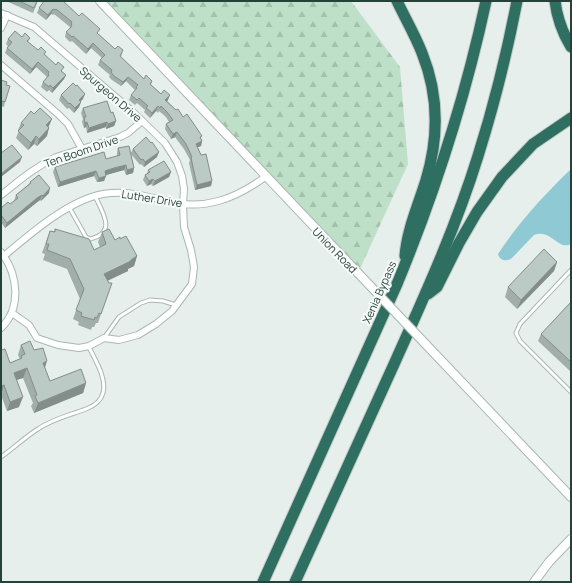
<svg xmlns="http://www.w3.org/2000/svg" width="572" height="583" font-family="Manrope,sans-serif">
<defs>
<pattern id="forest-firs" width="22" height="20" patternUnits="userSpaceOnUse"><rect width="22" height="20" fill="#bfe0c8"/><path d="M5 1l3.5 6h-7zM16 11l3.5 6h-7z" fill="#a4c1ad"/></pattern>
</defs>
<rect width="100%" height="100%" fill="#e6efeb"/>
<polygon fill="url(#forest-firs)" points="100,1 351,1 400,67 408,164 358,273"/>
<path fill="#8ec9d4" d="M 571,169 L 571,244 C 558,251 551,228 534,235 L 512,258 C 507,262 500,261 498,254 C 519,222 544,195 571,169 Z"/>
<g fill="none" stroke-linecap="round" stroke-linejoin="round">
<defs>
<g id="service">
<path d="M 69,207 L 86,237 L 90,239 C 117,233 103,213 95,196"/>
<polyline points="571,270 520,324 516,333 520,341 571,392"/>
<polyline points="104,338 119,317 141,303 150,300 163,301 176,305"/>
<path d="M 1,457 C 14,448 25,437 38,429 C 52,419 70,415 86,409 C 94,406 101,401 103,393 C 107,378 95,360 89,347"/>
</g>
<g id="minor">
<polyline points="1,13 34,27 132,111 165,143 177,162 182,176 184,189 183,204 184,227 191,250 194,267 192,284 172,311 156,324 138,335 119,340 104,338 89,346 79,348 58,345 37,338 29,325 12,313"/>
<polyline points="1,28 7,15"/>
<polyline points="1,65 58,114 68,124 82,149"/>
<path d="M 1,195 C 19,181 35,167 56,157 L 120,137 L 128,133 L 142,121"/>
<path d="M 1,252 C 18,274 22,308 1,328"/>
<path d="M 4,256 C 30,234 69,200 103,194 C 126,190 145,196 166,201 C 204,211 235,199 265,177"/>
</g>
<g id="tertiary">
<polyline points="100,1 358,273"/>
<polyline points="435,354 571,497"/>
<polyline points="534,582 549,562 571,539"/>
</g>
<g id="motorway">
<path d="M 397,1 C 405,18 415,35 422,53 C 439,95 439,137 426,180 C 418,206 407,230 405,256"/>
<path d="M 555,1 C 557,18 562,32 571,47"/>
<polyline points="428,294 437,287 459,243 477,212 502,177 533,144 571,118"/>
<path d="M 263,582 L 397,284 C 435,192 465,99 486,1"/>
<path d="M 295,582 C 328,509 362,435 395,362 C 425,295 456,227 478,156 C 494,105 507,53 517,1"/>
</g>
</defs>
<use href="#service" stroke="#a8b8b2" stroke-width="5"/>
<use href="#minor" stroke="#a8b8b2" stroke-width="8"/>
<use href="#tertiary" stroke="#a8b8b2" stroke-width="10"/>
<use href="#motorway" stroke="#c2cac8" stroke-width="13"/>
<use href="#service" stroke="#fff" stroke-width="3"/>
<use href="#minor" stroke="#fff" stroke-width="6"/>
<use href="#tertiary" stroke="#fff" stroke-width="8"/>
<use href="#motorway" stroke="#2f6f62" stroke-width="11"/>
<defs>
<polyline id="tertiary-bridge" points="358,273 435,354"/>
</defs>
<use href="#tertiary-bridge" stroke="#a8b8b2" stroke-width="10" stroke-linecap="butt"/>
<use href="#tertiary-bridge" stroke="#fff" stroke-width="8"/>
</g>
<g fill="#a1aea9">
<polygon points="6,1 38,1 33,13"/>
<polygon points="64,3 115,49 123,50 121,57 144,79 152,81 151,85 168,100 167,101 183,117 201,138 202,141 201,146 197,147 212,181 211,186 195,190 189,163 190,160 184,149 175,137 171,139 165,129 166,124 169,122 166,117 159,111 158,113 156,111 150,118 144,112 145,110 137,103 135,105 129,100 131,95 134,92 135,90 126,81 121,86 112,80 109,77 110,75 98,65 100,60 102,58 91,48 86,54 72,41 70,42 65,37 66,32 69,29 70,27 54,14 53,15 51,14 46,20 37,13 39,8"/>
<polygon points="22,37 30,38 28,42 66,75 64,79 52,93 49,90 47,92 41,87 43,82 46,79 47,77 36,67 30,74 5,53 7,48 8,46 6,44 8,39"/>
<polygon points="1,80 6,85 5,102 4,107 1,106"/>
<polygon points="61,95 83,99 81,101 81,102 79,107 74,113 69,108 67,109 59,100"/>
<polygon points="83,108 111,113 116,121 114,126 106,129 106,127 87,133 86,127 84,128 82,122 83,119 81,113"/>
<polygon points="21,123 49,126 48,127 47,136 37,146 34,144 28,150 16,138 19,131 18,130"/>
<polygon points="118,148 131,153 133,149 157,157 144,167 141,164 140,165 131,154 134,168 133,173 126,175 124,170 112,173 106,175 104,181 97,182 94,176 58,187 53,172 55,167 106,159 117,156 117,153"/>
<polygon points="148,170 171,172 169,177 153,186 151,184 147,186 143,180 145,175 147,174"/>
<polygon points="30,182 49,193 41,201 40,200 36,203 5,228 1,222 1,208 10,204 14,201 16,195 29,184"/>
<polygon points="55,229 94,250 100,247 98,242 102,232 115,240 120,239 137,256 134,266 128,269 128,271 108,280 101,314 98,323 96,323 94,327 92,327 91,330 78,325 79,322 73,319 80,299 67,269 43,260 45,254 42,253 50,231 54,232"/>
<polygon points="557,262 554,271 517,309 505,297 508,287"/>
<polygon points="571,302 571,372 538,341 541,334"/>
<polygon points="21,345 34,350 45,368 50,381 86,383 83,393 34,413 31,406 33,403 23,378 16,380 19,407 7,411 1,395 1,350 10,363 20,359 18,355"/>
</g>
<g fill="#838d89">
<polygon points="53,9 51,14 46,20 48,15"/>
<polygon points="93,43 91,48 86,54 88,49"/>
<polygon points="38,62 36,67 30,74 32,69"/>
<polygon points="66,75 64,79 52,93 53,88"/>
<polygon points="128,77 126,81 121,86 123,82"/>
<polygon points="85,94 83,99 77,105 79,100"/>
<polygon points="170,95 168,100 164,105 165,100"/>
<polygon points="81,102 79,107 74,113 75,108"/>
<polygon points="158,106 156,111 150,118 152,113"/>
<polygon points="52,119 49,126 44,133 46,125"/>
<polygon points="116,121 114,126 106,129 108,124"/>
<polygon points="87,122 86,127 84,128 85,123"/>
<polygon points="107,122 106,127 87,133 89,128"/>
<polygon points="49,128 47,136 37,146 39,139"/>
<polygon points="177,132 175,137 171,139 173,134"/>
<polygon points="36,136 34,144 28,150 31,143"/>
<polygon points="202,141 201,146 194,149 196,144"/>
<polygon points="159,152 157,157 144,167 145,162"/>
<polygon points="22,157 20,162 1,177 1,174"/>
<polygon points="126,165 124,170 103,176 105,171"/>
<polygon points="134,168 133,173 126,175 127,170"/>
<polygon points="96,171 94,176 58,187 60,182"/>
<polygon points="171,172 169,177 153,186 155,181"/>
<polygon points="106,176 104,181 97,182 99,178"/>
<polygon points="153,179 151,184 147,186 149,181"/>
<polygon points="212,181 211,186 195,190 197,185"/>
<polygon points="50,188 49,193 41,201 43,196"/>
<polygon points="42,195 40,200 36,203 5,228 7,223 37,198"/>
<polygon points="137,256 134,266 128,269 128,271 101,284 104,274"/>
<polygon points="557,262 554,271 517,309 521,300"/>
<polygon points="47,361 44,371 43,363"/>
<polygon points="27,368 23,378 10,382 14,373"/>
<polygon points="86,383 83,393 34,413 38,403"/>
<polygon points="4,385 1,394 1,386"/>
<polygon points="23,397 19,407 7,411 10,402"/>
</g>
<g fill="#bbcac4" stroke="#838d89">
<polygon points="19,1 37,1 34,8"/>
<polygon points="44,1 63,1 79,16 82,13 100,29 97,33 115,49 118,46 123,50 120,56 144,79 146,75 152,81 150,84 161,94 164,90 170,95 165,100 176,110 178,109 183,117 187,114 202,136 200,137 202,141 196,144 201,155 206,154 212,181 197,185 191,158 192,157 186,144 177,132 173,134 166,124 173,120 167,112 161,106 160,108 158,106 152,113 146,108 148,106 139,98 137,100 131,95 137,88 136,87 138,85 128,77 123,82 114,76 111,72 112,70 100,60 105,55 93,43 88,49 73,36 72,37 66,32 72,26 71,24 72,22 56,9 55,10 53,9 48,15 39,8"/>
<polygon points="15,31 22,37 25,33 30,38 27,41 38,50 41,47 46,52 44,54 56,65 58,62 64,67 61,71 66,75 53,88 50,85 49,87 43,82 49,75 48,74 49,72 38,62 32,69 7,48 12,42 8,39"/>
<polygon points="1,80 7,82 6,85 10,86 5,102 2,101 1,105"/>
<polygon points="73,83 76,86 77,85 85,94 79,100 81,102 75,108 70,103 69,104 61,95"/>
<polygon points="107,101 111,113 113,112 116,121 108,124 107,122 89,128 87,122 85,123 84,117 86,117 83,108"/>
<polygon points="40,108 52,119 46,125 49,128 39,139 36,136 31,143 18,131 24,125 21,123 31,111 34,114"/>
<polygon points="146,137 151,143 152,142 159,152 145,162 143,159 141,160 133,149"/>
<polygon points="12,145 22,157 1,174 1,153"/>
<polygon points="129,146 134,168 127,170 126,165 114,168 105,171 106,176 99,178 96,171 60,182 55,167 104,152 106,159 120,155 118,148"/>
<polygon points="164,161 171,172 155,181 153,179 149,181 145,175 150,172 148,170"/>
<polygon points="39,175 50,188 43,196 42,195 37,198 7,223 1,215 1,208 8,202 10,204 18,198 16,195 31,183 30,182"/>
<polygon points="55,229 89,239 94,250 106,244 102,232 109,229 115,240 120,237 120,239 126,236 137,256 131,260 131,261 104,274 109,283 112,283 101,314 99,313 97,318 95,317 94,320 81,316 82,313 76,310 84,289 70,259 47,250 49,244 46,244 50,231 55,232"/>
<polygon points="544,249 557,262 521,300 508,287"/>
<polygon points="571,302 571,362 541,334"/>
<polygon points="30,341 34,350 43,348 47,361 43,363 50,381 81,369 86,383 38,403 35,396 37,395 27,368 14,373 23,397 10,402 4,385 1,386 1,350 5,349 10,363 22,358 21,356 25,354 21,345"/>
</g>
<g text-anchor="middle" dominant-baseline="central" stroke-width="4" stroke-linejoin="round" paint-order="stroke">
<g font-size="11" fill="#24423a" stroke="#f7fbf9">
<text transform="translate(111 94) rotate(41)">Spurgeon Drive</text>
<text transform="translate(81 151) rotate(-19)">Ten Boom Drive</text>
<text transform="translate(152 198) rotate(9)">Luther Drive</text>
<text transform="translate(335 250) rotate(46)">Union Road</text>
<text transform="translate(379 292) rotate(-66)">Xenia Bypass</text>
</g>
</g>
<rect width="572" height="583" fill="none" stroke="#24423a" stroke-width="4"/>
</svg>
